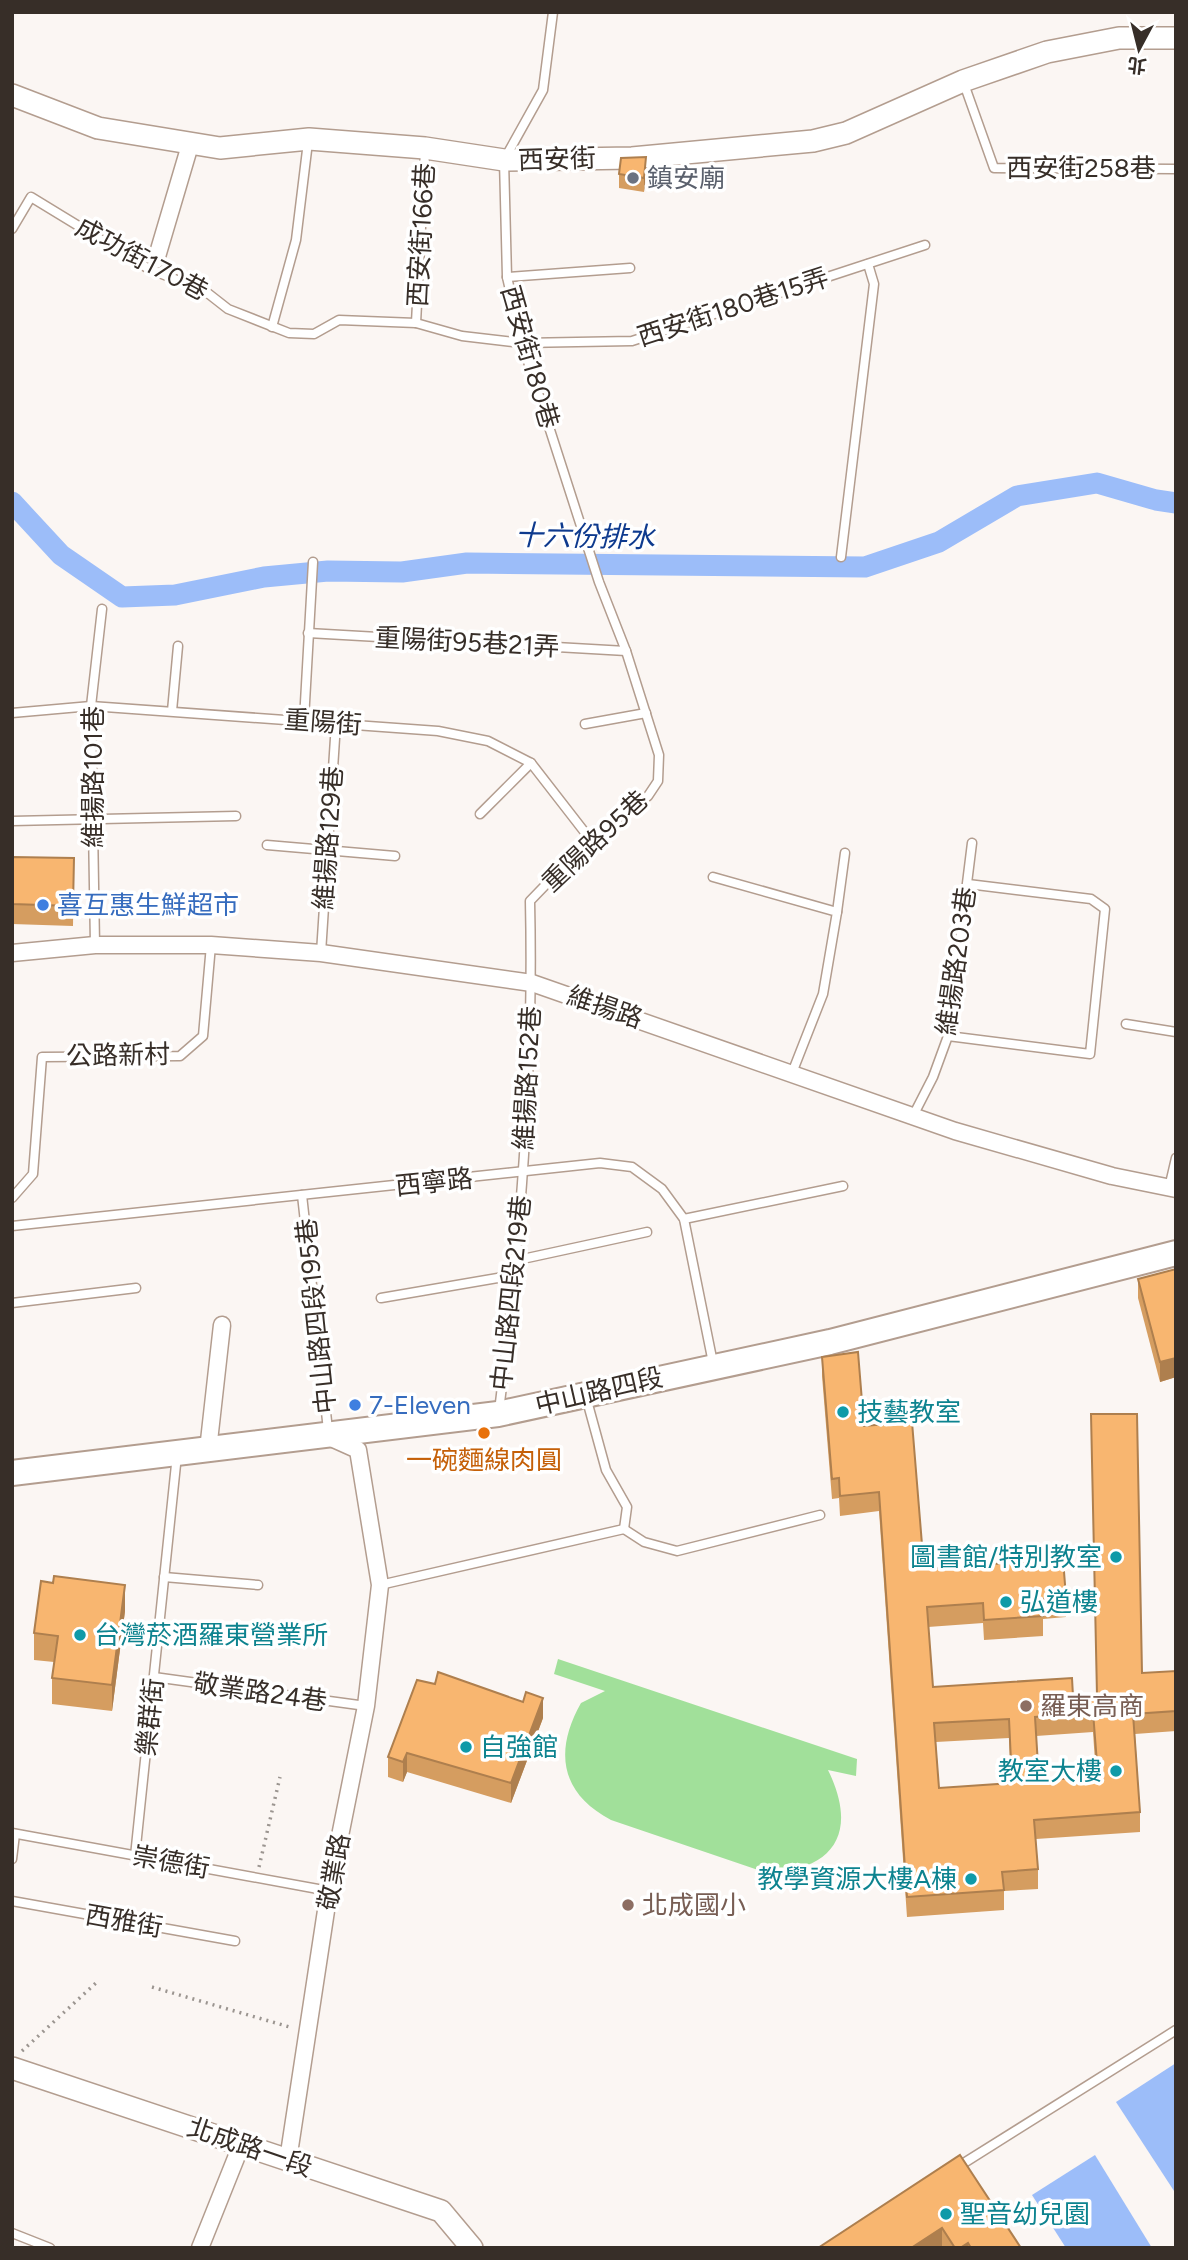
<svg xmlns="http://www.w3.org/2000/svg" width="1188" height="2260" font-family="Figtree,'Noto Sans TC',sans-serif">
<rect width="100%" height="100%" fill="#fbf6f3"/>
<path fill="#a1e09a" d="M 558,1659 L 857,1759 L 856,1776 L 828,1770 C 858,1831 836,1870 767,1873 L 611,1820 C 560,1793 554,1751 581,1703 L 605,1691 L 554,1674 Z"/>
<g fill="#9cbdf9">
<polygon points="1176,2063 1176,2194 1116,2102"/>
<polygon points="1095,2155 1152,2248 1066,2248 1032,2195"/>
</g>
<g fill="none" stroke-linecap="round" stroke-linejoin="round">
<polyline stroke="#9cbdf9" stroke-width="21" points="12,502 61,555 122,597 175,595 264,577 328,571 402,572 467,563 865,567 939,542 1017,496 1097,483 1156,500 1176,503"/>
<defs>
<g id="lane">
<polyline points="963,81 994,168 1176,169"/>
<polyline points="12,229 31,197 149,269 205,291 228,309 289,333 314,334 339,320 416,323 462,336 522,343 632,341 925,245"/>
<polyline points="507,277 630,268"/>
<polyline points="416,323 425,151"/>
<polyline points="272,327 296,240 308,142"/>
<polyline points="841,557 874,284 868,264"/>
<polyline points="308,633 626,651"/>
<polyline points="172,711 178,646"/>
<polyline points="12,713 91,706 438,731 488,741 531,763 590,839"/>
<polyline points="304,720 313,562"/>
<polyline points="585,724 646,713"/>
<polyline points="480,814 531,763"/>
<polyline points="12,821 236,816"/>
<polyline points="267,845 395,856"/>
<polyline points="713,877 837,912 823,994 792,1073"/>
<polyline points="837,912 845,853"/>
<polyline points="95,945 91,706 102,609"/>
<polyline points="321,953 336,723"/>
<polyline points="1126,1024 1176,1032"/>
<polyline points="948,1036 1090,1054 1105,909 1091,899 968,884"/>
<polyline points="913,1116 933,1077 948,1036 972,843"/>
<polyline points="1169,1188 1176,1158"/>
<polyline points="302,1195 328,1430"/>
<polyline points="12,1198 33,1174 42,1057 180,1056 203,1036 211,945"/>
<polyline points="684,1219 843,1186"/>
<polyline points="12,1226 600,1163 632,1167 662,1189 684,1219 713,1363"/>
<polyline points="518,1260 647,1232"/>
<polyline points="381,1298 515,1275"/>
<polyline points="12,1303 136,1288"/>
<polyline points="586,1397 606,1470 627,1507 624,1529"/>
<path d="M 499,1411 C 520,1242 534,1072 530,901 L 590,839 L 648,796 L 658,781 L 659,755 L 626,651 L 599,582 L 522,343 L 507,277 L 504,160 L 543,90 L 553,12"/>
<polyline points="624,1529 644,1542 677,1551 820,1515"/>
<polyline points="164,1577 258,1585"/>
<polyline points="380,1585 624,1529"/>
<polyline points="154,1677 366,1706"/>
<polyline points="12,1833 329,1891"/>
<polyline points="135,1856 177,1455"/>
<polyline points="12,1859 15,1834"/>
<polyline points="12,1901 235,1941"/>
<polyline points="956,2168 1176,2030"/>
<polyline points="12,2233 50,2248"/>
</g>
<g id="street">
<polyline points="156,260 190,145"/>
<polyline points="12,953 95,945 211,945 321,953 532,983 955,1131 1112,1176 1176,1189"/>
<polyline points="208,1450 222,1325"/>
<polyline points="288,2160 329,1891 366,1706 380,1585 358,1450 329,1437"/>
<polyline points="200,2248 242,2143"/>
</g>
<g id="secondary">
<polyline points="12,95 98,128 220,148 309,139 425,148 504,160 632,158 813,141 846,133 963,81 1047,52 1119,38 1176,38"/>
<polyline points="12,2068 441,2211 472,2248"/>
</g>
<polyline id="primary" points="12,1473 498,1414 830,1342 1176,1253"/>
</defs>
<use href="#lane" stroke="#b39d8f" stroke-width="11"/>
<use href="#street" stroke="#b39d8f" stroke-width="19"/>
<use href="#secondary" stroke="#b39d8f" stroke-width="24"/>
<use href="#primary" stroke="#b39d8f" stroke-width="28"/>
<g stroke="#9b9590" stroke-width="3.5" stroke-dasharray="2 5" stroke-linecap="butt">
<polyline points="259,1867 280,1777"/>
<polyline points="152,1987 293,2028"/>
<polyline points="22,2051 97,1982"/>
</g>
<use href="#lane" stroke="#fff" stroke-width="8"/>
<use href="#street" stroke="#fff" stroke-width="16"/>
<use href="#secondary" stroke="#fff" stroke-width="21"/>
<use href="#primary" stroke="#fff" stroke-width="24"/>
</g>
<g fill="#d59d60" fill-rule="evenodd">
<polygon points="646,170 644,192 619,188 619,174"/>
<polygon points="12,857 74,858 73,926 12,924"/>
<polygon points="1176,1269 1176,1377 1160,1382 1138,1298 1138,1279"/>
<path d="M 822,1357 L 864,1426 L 924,1569 L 1066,1597 L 1066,1617 L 1043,1619 L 1043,1636 L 984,1640 L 983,1623 L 928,1627 L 933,1687 L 1073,1696 L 1096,1695 L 1142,1673 L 1176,1671 L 1176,1731 L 1135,1734 L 1140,1812 L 1140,1832 L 1036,1839 L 1038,1869 L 1038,1889 L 1004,1891 L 1004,1910 L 907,1917 L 879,1511 L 840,1516 L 839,1498 L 832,1499 L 822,1376 ZM 1093,1732 L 1096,1777 L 1039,1781 L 1036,1736 ZM 1009,1738 L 1011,1783 L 939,1788 L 936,1742 Z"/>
<polygon points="125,1611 112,1711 52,1704 52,1678 54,1662 34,1660 34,1633"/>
<polygon points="543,1718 511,1803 407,1772 403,1782 388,1777 388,1757"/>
<polygon points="960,2155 1021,2248 818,2248"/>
</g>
<g fill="#ae7f4e">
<polygon points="646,157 646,170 644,192 644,178"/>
<polygon points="1176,1358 1176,1377 1160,1382 1160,1362"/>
<polygon points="125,1585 125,1611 112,1711 112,1685"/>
<polygon points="543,1698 543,1718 511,1803 511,1783"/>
<polygon points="407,1753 407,1772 403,1782 403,1762"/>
<polygon points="942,2228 942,2248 911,2248"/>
<polygon points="968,2243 968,2248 960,2248"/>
</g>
<g fill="#f8b670" stroke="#ae7f4e" stroke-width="2" fill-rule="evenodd">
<polygon points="646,157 644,178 619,174 621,158"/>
<polygon points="12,857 74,858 73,906 12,904"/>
<polygon points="1176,1269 1176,1358 1160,1362 1138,1279"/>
<path d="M 858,1352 L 864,1426 L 912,1422 L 924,1569 L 1063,1559 L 1066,1597 L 1042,1599 L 1043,1616 L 984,1620 L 983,1603 L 927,1607 L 933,1687 L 1072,1678 L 1073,1696 L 1097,1695 L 1091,1414 L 1137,1414 L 1142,1673 L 1176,1671 L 1176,1711 L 1133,1714 L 1140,1812 L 1034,1820 L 1038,1869 L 1002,1872 L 1004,1890 L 907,1897 L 879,1492 L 840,1496 L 839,1478 L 832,1479 L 822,1357 ZM 1093,1712 L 1098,1776 L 1039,1781 L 1035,1717 ZM 1009,1719 L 1012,1783 L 939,1788 L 934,1723 Z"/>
<polygon points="54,1576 125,1585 112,1685 52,1678 58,1636 34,1633 41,1581 53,1583"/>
<polygon points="438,1672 523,1702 526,1692 543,1698 511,1783 407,1753 403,1762 388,1757 417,1680 435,1684"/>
<polygon points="960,2155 1021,2248 971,2248 968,2243 960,2248 955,2248 942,2228 911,2248 818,2248"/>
</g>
<circle fill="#6b7280" stroke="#fff" stroke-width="2.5" cx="633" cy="178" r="7"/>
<g fill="#3f7fe0" stroke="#fff" stroke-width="2.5">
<circle cx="43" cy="905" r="7"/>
<circle cx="355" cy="1405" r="7"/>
</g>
<g fill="#0f9aa8" stroke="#fff" stroke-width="2.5">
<circle cx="843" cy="1412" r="7"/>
<circle cx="1116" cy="1557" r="7"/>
<circle cx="1006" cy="1602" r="7"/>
<circle cx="80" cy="1635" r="7"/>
<circle cx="466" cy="1747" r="7"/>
<circle cx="1116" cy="1771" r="7"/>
<circle cx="971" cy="1879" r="7"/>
<circle cx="946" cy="2214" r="7"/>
</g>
<circle fill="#e8710a" stroke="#fff" stroke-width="2.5" cx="484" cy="1433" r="7"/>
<g fill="#8d6e63" stroke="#fff" stroke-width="2.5">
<circle cx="1026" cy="1706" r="7"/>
<circle cx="628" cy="1905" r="7"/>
</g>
<g text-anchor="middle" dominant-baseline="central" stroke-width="7" stroke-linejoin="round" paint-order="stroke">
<g font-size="26" fill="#372e28" stroke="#fff">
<text transform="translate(557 159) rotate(-2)">西安街</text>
<text x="1081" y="168">西安街258巷</text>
<text transform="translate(421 235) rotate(-87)">西安街166巷</text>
<text transform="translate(142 259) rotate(28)">成功街170巷</text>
<text transform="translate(733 307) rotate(-18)">西安街180巷15弄</text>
<text transform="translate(530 357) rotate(74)">西安街180巷</text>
<text transform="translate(467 642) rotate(3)">重陽街95巷21弄</text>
<text transform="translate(323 722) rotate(4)">重陽街</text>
<text transform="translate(93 777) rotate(-90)">維揚路101巷</text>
<text transform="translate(328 838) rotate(-86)">維揚路129巷</text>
<text transform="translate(595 841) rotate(-43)">重陽路95巷</text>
<text transform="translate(956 961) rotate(-82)">維揚路203巷</text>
<text transform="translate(605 1007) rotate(19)">維揚路</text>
<text transform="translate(118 1055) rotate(-1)">公路新村</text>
<text transform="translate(527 1078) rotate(-87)">維揚路152巷</text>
<text transform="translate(434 1182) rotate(-6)">西寧路</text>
<text transform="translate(511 1293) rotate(-84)">中山路四段219巷</text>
<text transform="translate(316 1316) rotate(-96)">中山路四段195巷</text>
<text transform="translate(599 1391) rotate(-13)">中山路四段</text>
<text transform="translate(260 1692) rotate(8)">敬業路24巷</text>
<text transform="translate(150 1717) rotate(-84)">樂群街</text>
<text transform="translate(171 1862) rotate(10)">崇德街</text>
<text transform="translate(334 1872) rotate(-80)">敬業路</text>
<text transform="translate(124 1921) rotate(10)">西雅街</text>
<text transform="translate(250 2147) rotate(19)">北成路一段</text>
</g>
<g font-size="26" fill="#5b616d" stroke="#fff" text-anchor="start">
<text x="647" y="178">鎮安廟</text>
</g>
<g font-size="26" fill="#366cbe" stroke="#fff" text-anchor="start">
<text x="57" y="905">喜互惠生鮮超市</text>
<text x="369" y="1405">7-Eleven</text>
</g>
<g font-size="26" fill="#0d838f" stroke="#fff" text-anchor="start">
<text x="857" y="1412">技藝教室</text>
<text x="1102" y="1557" text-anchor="end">圖書館/特別教室</text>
<text x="1020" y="1602">弘道樓</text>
<text x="94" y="1635">台灣菸酒羅東營業所</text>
<text x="480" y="1747">自強館</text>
<text x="1102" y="1771" text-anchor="end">教室大樓</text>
<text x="957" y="1879" text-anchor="end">教學資源大樓A棟</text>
<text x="960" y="2214">聖音幼兒園</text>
</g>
<g font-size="26" fill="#c56008" stroke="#fff">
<text x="484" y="1460">一碗麵線肉圓</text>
</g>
<g font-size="26" fill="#785e54" stroke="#fff" text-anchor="start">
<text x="1040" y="1706">羅東高商</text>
<text x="642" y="1905">北成國小</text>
</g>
<g font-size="28" font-style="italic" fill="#0e3a8e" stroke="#fff">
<text transform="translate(585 536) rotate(1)">十六份排水</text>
</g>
</g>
<rect width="1188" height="2260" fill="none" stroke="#372e28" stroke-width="28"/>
<g transform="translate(1139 49) rotate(187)" stroke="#ffffff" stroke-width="5" paint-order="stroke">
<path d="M0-5L12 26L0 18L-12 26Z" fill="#372e28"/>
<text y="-10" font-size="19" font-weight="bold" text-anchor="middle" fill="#372e28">北</text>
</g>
</svg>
